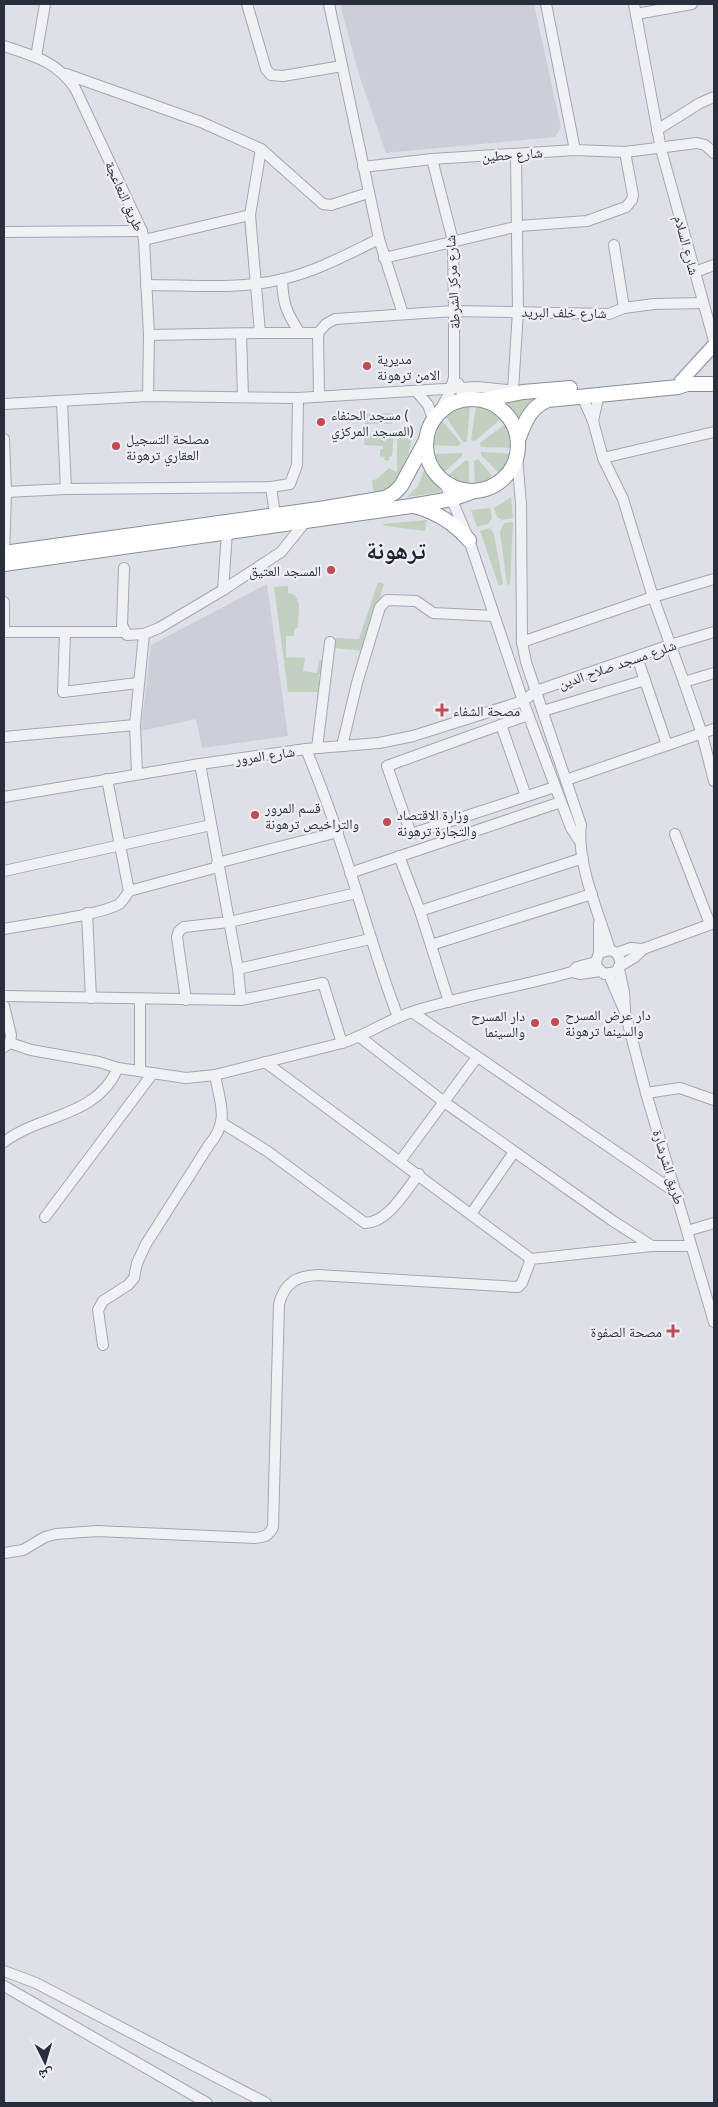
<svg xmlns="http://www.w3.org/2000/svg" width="718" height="2107" font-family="Lato,'Noto Naskh Arabic',sans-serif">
<rect width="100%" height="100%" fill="#dde0e6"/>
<g fill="#cccfd8">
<polygon points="340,4 534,4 561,127 555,137 386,153 359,75"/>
<polygon points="267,584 288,736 202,748 196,719 141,731 151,645"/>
</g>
<g fill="#c2d0bf">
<polygon points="538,396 525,408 519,420 499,402"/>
<polygon points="470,406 467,442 463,442 444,414 456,408"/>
<polygon points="476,406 489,409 503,417 475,441 471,440"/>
<polygon points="393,413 392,424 365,424 365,414"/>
<polygon points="439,417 461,443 458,446 428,445 431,430"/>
<polygon points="508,422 515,437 515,448 481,447 480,443"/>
<path d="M 397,432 L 413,434 C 407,460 404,487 374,494 L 372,481 L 378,478 L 389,468 L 397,472 Z"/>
<polygon points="365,434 394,434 392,456 389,457 389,461 384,460 385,457 380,456 380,449 383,449 383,446 364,445"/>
<polygon points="481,452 513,454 512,466 502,476 481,455"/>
<polygon points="462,453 462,456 440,476 432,465 429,454"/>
<polygon points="478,459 497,482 495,485 481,491 475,490 474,461"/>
<path d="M 466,460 L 469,462 L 469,489 C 459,490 452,486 445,478 Z"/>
<polygon points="424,470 438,483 441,492 407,497 418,486"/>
<polygon points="511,497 513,518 502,520 497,517 494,508"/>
<polygon points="490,508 492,518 488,524 477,527 471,510"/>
<polygon points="427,520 425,531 386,526 382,524"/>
<polygon points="513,522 510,585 507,584 500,532 504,523"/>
<polygon points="490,528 494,534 503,584 499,586 480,531"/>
<polygon points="378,582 384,584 364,651 334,648 336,638 359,639"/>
<polygon points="288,586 288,593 295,595 299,604 298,628 294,629 294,636 286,636 286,657 305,658 303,671 317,673 319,660 325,661 322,673 319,674 319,692 288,692 274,587"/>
</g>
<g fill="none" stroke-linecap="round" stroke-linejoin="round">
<defs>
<g id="minor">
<polyline points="247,4 266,69 271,75 283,76 342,66"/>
<polyline points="329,4 379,239 403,314"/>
<polyline points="546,4 575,150"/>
<polyline points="634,4 661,149 714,341"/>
<polyline points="636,14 692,4"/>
<path d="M 4,46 C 34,56 56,61 75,88 L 142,231 L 144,240 L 149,335 L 148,396"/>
<polyline points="36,57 45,4"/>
<polyline points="66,74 201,122 261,149 323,204 331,205 368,193"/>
<polyline points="657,130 700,103 714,97"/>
<polyline points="432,159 453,241 454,311 454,378 449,394 437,415"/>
<polyline points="363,167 432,159 575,150 625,152 697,143 705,145 714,153"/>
<polyline points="4,232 142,231"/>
<polyline points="144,240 250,215"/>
<polyline points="614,245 624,308"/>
<polyline points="384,258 519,226 587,221 626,207 632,200 633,195 625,152"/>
<polyline points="695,272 714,265"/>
<path d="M 282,279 C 283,304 286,312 300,333 L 318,333"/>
<path d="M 146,285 C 191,285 240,290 283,279 C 317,271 348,254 379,239"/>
<polyline points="260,333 300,333"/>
<polyline points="241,334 243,397"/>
<polyline points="149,335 260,333 250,215 261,149"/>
<polyline points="458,383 465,400"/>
<polyline points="513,390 518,311 516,155"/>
<polyline points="417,392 428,405 433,419"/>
<polyline points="319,395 318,333 326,324 335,319 454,311 609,314 624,308 654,304 703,303"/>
<polyline points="582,396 593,421 603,458 623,499 653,597 684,682 714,673"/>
<polyline points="62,402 66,489"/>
<polyline points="4,404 148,396 298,398 477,387 517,391"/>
<polyline points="593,421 599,394"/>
<polyline points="4,439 6,492 4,558"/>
<path d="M 517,457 L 521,504 L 522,642 L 526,662 L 581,825 C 576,862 599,914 610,950"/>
<polyline points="603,458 714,432"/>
<polyline points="445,484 469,540 523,701 571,828 579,840"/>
<polyline points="271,487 275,515"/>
<polyline points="6,492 66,489 271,487 290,484 297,465 298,398"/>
<polyline points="124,568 122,625 127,635 144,634"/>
<polyline points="223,590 227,532"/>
<polyline points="4,602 4,632"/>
<polyline points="4,632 124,632"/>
<polyline points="65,632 63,692 138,683"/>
<polyline points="522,642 653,597 714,579"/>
<polyline points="637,657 667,745"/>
<polyline points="684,682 702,734 714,781"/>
<polyline points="543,711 645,680"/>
<polyline points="528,715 387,766 411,834 555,787"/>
<polyline points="501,725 526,796"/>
<polyline points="4,737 135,725"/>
<polyline points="342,746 357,683 380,607 387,600 416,601 433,613 494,616"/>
<polyline points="317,748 330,642"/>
<path d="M 306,749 C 317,777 329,806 338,835 C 359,895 375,957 398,1017"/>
<polyline points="200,764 238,969 241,1000"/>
<polyline points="137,773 135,725 144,634 159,628 223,590 281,552 306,521"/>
<polyline points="566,780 714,729"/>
<polyline points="4,797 200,764 306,749 379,743 413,736 523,701 536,691 670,645 714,632"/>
<polyline points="675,834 710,924"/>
<polyline points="399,856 420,911 449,1002"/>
<polyline points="217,863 338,832"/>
<polyline points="4,871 211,825"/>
<polyline points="350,873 561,802"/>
<polyline points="129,891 218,867"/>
<polyline points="420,911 583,858"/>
<polyline points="87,913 91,998"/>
<polyline points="599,923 599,953 596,962 597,967 604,974 616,972 621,963 617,953 610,950 599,953"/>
<path d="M 4,929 C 29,924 101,915 119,904 C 124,900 126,896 129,891 L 107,779"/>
<polyline points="431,945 592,894"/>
<polyline points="617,953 631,948 643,949 714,923"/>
<polyline points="620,966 635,957 643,949"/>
<polyline points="238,969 370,939"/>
<polyline points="619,969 624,992 625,1009"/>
<polyline points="572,972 580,974 600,971"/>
<polyline points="609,975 625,1012 646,1093 714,1322"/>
<polyline points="4,996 241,1000 323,983 342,1043"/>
<polyline points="186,1000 177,937 179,931 184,927 229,922 357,893"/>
<polyline points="4,1006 11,1035 10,1043 4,1047"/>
<polyline points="412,1012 678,1194"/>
<polyline points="360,1037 444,1102 613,1221 652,1246 691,1246"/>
<path d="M 10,1043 L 31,1050 L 99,1062 L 118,1068 L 186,1078 L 215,1075 L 342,1043 C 367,1035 387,1020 412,1012 C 464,995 519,987 572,972 L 577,967 L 596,962"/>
<polyline points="265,1062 531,1259"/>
<polyline points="140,1071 140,1000"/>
<polyline points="646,1093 680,1088 714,1100"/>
<path d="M 222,1123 L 267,1151 L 365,1223 C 388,1223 406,1190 419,1174"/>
<path d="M 4,1142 C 42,1113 96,1118 118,1068"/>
<polyline points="401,1160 477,1057"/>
<polyline points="471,1214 514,1152"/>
<polyline points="45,1217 153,1073"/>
<polyline points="687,1231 714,1223"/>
<path d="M 103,1345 L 98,1310 L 103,1301 L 128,1285 L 134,1278 L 137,1263 L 146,1244 L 209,1145 C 230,1120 220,1104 215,1075"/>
<path d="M 4,1553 L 23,1550 L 45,1537 L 56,1534 L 97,1531 L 255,1538 C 264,1537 269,1536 273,1527 L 279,1304 C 285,1282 297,1276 318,1275 L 518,1287 L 522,1283 L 531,1259 L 652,1246"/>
<polyline points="4,1971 36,1983 266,2103"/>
<polyline points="4,1986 207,2103"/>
</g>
<polyline id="major" points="681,381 714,345"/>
<g id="highway">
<circle cx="472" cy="445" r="46"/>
<polyline points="483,400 523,392 570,388"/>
<path d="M 518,440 C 525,422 529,408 548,400 L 678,387 L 687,384 L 714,384"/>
<path d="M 414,506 C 437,512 454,523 469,540"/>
<polyline points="4,553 326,508 385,498 394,493 401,486 426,440"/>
<polyline points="4,564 411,506 452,499 472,492"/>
</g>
</defs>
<use href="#minor" stroke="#a3a7b0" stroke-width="12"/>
<use href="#major" stroke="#9ea4b1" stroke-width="15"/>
<use href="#highway" stroke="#868d9c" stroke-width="16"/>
<use href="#minor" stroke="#f0f1f5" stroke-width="10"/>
<use href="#major" stroke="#fff" stroke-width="12"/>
<use href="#highway" stroke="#fff" stroke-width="14"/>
</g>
<g fill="#c54852" stroke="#edeff4" stroke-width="2">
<circle cx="367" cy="366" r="5"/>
<circle cx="321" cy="422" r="5"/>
<circle cx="116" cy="446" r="5"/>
<circle cx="331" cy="570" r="5"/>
<path d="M439.5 702.5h5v5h5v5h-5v5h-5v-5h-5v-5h5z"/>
<circle cx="255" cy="815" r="5"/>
<circle cx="387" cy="822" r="5"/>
<circle cx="555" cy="1022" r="5"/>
<circle cx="535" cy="1023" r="5"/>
<path d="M670.5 1323.5h5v5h5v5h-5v5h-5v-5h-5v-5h5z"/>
</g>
<g text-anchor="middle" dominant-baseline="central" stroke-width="4.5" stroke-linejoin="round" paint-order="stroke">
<g font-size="14" fill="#282e3c" stroke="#edeff4">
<text transform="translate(512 154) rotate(-4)">شارع حطين</text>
<text transform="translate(125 196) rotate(66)">طريق النعاعجة</text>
<text transform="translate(687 245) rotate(75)">شارع السلام</text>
<text transform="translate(452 282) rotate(-93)">شارع مركز الشرطة</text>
<text transform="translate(564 312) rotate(1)">شارع خلف البريد</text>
<text transform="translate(617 664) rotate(-19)">شلرع مسجد صلاح الدين</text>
<text transform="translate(265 755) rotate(-8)">شارع المرور</text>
<text transform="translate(669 1167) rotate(73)">طريق الشرشارة</text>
</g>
<g font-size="14" fill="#282e3c" stroke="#edeff4" text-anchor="start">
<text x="377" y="358">مديرية<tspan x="377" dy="16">الامن ترهونة</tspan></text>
<text x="331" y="414">مسجد الحنفاء (<tspan x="331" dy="16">المسجد المركزي)</tspan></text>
<text x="126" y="438">مصلحة التسجيل<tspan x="126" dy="16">العقاري ترهونة</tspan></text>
<text x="321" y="570" text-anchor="end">المسجد العتيق</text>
<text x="453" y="710">مصحة الشفاء</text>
<text x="265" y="807">قسم المرور<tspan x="265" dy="16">والتراخيص ترهونة</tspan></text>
<text x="397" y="814">وزارة الاقتصاد<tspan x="397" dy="16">والتجارة ترهونة</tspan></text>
<text x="565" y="1014">دار عرض المسرح<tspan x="565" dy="16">والسينما ترهونة</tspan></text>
<text x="525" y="1015" text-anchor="end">دار المسرح<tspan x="525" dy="16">والسينما</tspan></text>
<text x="662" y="1331" text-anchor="end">مصحة الصفوة</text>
</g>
<g font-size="24" font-weight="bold" fill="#1a1f2d" stroke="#edeff4">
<text x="396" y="549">ترهونة</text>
</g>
</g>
<rect width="718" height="2107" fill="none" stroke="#282e3c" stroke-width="10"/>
<g transform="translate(45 2062) rotate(175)" stroke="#edeff4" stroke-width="4" paint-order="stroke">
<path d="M0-4L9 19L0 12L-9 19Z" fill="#282e3c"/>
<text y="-8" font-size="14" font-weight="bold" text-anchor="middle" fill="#282e3c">ش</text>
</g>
</svg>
